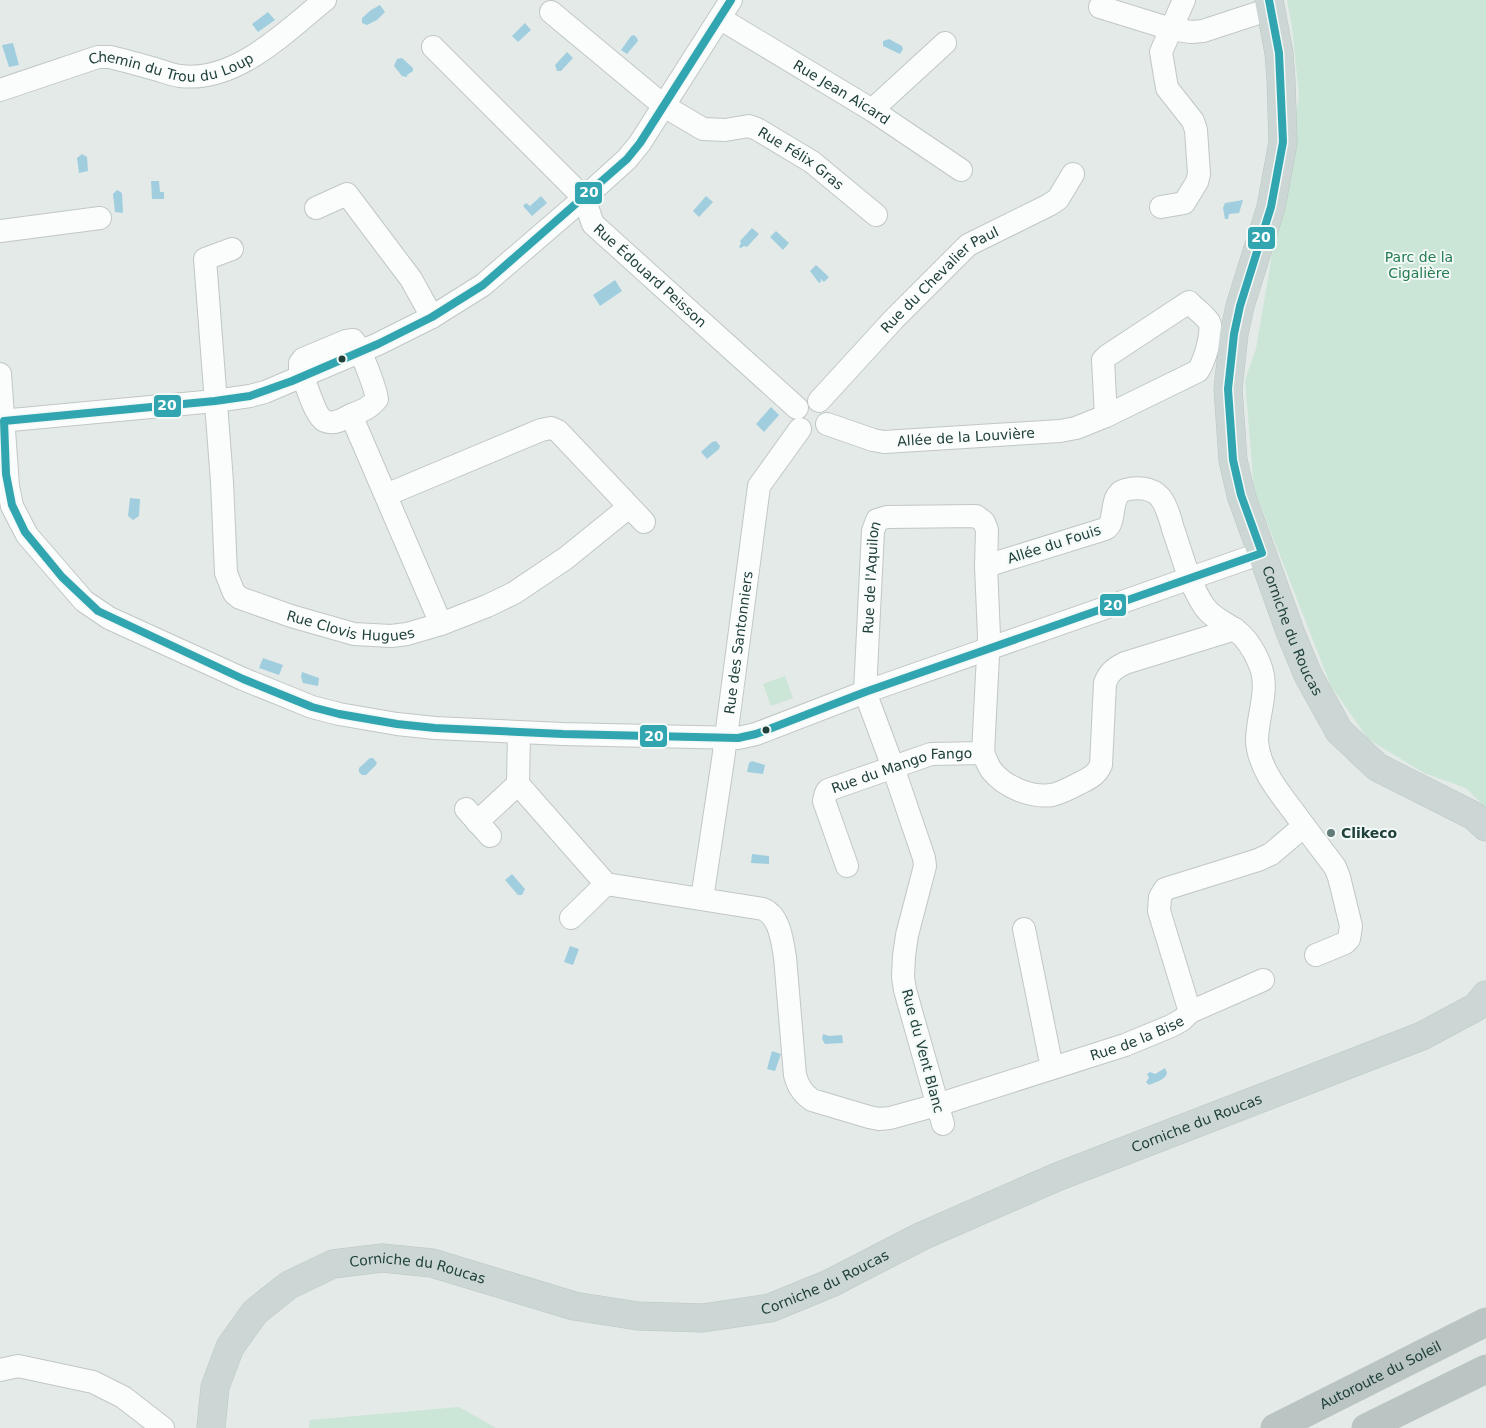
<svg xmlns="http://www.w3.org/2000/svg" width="1486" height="1428" font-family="'DejaVu Sans',sans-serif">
<rect width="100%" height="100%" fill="#e4eae8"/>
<g fill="#cbe5d6">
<polygon points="1287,0 1486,0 1486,808 1466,788 1424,773 1368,739 1331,686 1254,489 1245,380 1256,349 1299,96 1292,26"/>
<polygon points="785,676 793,698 771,706 763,684"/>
<polygon points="459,1407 496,1428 309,1428 310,1420"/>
</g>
<g fill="#a0cede">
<polygon points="380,5 385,12 377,20 367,25 362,23 362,18 371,10"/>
<polygon points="268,12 275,20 258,32 252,24"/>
<polygon points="525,23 531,30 518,42 512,36"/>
<polygon points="634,35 637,38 638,41 627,54 621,50 631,36"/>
<polygon points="889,39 902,46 903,49 900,54 883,46 883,41"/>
<polygon points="13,43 19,65 9,67 2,45"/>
<polygon points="567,52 573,58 561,71 557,71 555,65"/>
<polygon points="402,58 413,68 413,71 407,75 407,77 402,76 394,66 397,59"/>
<polygon points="82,154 87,157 88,171 79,173 77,158"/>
<polygon points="151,181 159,181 160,192 164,192 164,199 152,199"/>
<polygon points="117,190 122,193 123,213 115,212 113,194"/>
<polygon points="541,196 547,203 532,216 523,206 526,203 530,206"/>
<polygon points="706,196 713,202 699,217 693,211"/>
<polygon points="1243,200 1239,213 1229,214 1228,219 1225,219 1223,208 1225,203"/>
<polygon points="752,228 759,234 747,247 744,246 741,248 739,247 741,243 740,241"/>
<polygon points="776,231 789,243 783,250 770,237"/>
<polygon points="816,265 829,277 824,282 821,279 820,280 822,281 819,283 810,271"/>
<polygon points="615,280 622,291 600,306 593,295"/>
<polygon points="771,407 779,415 764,432 756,424"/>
<polygon points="716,441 720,446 719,449 707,459 701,452 712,442"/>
<polygon points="130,498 140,499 139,516 133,520 128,516"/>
<polygon points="263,658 283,665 279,675 259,668"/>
<polygon points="302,672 319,678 318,686 303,683 301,677"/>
<polygon points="370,758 373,758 377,763 376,765 366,775 362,775 359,772 359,768"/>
<polygon points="752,761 765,765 763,774 747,772 749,763"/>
<polygon points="752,854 769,856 769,864 751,863"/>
<polygon points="512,874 525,889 522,895 518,895 505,880"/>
<polygon points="570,946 579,949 573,965 564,962"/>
<polygon points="823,1034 829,1036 842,1035 843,1043 825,1044 822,1039"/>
<polygon points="772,1051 781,1054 775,1071 767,1069"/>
<path d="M 1165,1068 L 1167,1073 C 1165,1080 1156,1082 1149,1085 L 1146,1082 L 1149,1078 L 1147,1074 L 1150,1072 L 1155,1074 Z"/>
</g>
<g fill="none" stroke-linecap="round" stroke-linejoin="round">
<defs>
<g id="minor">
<polyline points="1100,7 1171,29 1191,32 1203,31 1270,9"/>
<path id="s1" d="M 551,12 L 664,106 L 703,129 L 725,130 L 749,126 L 757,129 L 812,162 L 876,215"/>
<path id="s2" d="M 721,19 L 872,110 L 961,170"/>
<path id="s3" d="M 433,47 L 584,198 L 593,224 L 797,408"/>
<path id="s4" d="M 0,90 L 98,57 L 110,57 C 126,61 142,65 158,70 C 165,72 173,75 180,76 C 236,83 285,32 325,0"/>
<polyline points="872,110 945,43"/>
<polyline points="1161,207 1184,203 1197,182 1199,174 1196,130 1193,121 1167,88 1161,52 1184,0"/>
<polyline points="316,208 347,194 411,279 432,317"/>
<polyline points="0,231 100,218"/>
<path id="s5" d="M 232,249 L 205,259 L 222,482 L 226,573 L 234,593 L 240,598 L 291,616 L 354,634 L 391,636 L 407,634 L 441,624 L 487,606 L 514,593 L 566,558 L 629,507"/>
<path d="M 353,340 C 361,349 375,387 377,399 C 370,408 362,411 351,415 C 344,419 333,425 325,421 C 315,417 305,380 300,369 L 300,363 L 303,359 L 346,341 Z"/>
<polyline points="0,374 8,486 12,506 27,535 84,601 109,618 243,679 312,707 339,714 397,724 435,728 563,734 738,738 756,734 865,692 1262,553"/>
<path id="s6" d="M 819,401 L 894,319 L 968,245 L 1049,205 L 1058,199 L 1073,174"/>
<polyline points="351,415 441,624"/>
<polyline points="0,421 215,401 250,396 265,392 378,344 432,317 483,285 584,198 627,159 640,143 731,0"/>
<path id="s7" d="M 827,424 L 873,440 L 884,442 L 1060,431 L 1076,428 L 1106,416 L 1198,371 C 1204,362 1214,332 1209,322 C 1205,315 1194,308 1189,302 L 1107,356 L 1103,360 L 1106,416"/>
<polyline points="386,495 541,430 551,428 558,431 644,522"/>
<path id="s8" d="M 519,732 L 518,784 L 606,884 L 763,909 C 780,916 782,941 785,957 L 795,1075 C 798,1086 802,1093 812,1100 L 869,1117 L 879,1119 L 890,1118 L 937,1105 L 1125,1045 L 1171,1026 L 1182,1020 L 1190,1012 L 1159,911 L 1160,897 L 1165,889 L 1258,860 L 1271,854 L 1304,826 C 1287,801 1259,773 1257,741 C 1257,716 1270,689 1260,665 C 1255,652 1246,637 1234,629 C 1224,622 1211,617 1204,606 C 1189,584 1182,554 1173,529 C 1170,518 1167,506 1160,497 C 1151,487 1136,487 1125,490 C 1111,494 1115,514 1110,524 C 1109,526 1107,528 1105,529 L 986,566"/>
<polyline points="466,809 490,836"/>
<polyline points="477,822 518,784"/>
<polyline points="1304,826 1335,867 1339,877 1351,926 1349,939 1345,943 1316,955"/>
<path id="s9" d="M 847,866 L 824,801 L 826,793 L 828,790 L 931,754 L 983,753 C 986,759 988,766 992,771 C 1005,787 1031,798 1052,795 C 1061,793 1070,788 1078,784 C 1088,779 1096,776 1101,765 L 1105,683 C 1109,672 1115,668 1125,663 L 1235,629"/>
<path id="s10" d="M 702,899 L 723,760 L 759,486 L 800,429"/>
<polyline points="571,918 606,884"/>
<polyline points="1024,929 1052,1068"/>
<polyline points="1190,1012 1263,980"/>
<path id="s11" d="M 943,1124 L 905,990 L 903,977 L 904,956 L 907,935 L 925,866 L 924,858 L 893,767 L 865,692 L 873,531 L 877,520 L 887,517 L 976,516 L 984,522 L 987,530 L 986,566 L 989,636 L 983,753"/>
<polyline points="0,1370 18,1366 93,1382 123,1397 163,1428"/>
</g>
<g id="major">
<path id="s12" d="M 1269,0 L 1279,53 L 1281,80 L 1283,142 L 1271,207 L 1240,306 L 1234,334 L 1228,389 L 1233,460 L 1241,495 L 1291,634 L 1308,675 L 1339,731 L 1377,767 L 1474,816 L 1486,827"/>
<path id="s13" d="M 211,1428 L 215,1387 L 230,1347 L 255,1312 L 289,1285 L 333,1264 L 382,1258 L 432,1263 L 574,1306 L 638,1316 L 703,1318 L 770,1308 L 831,1283 L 922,1236 L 1057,1177 L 1422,1036 L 1476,1007 L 1486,995"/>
</g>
<g id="highway">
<path id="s14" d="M 1275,1428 L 1486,1322"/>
<polyline points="1366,1428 1486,1369"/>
</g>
</defs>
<use href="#minor" stroke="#c1c7c5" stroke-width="24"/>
<use href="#major" stroke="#bcc7c5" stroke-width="29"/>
<use href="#highway" stroke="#bcc7c5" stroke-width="29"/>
<use href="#minor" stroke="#fbfcfc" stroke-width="22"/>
<use href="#major" stroke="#ccd6d4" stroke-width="28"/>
<use href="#highway" stroke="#bac4c3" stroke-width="28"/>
<defs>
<polyline id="bus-1" points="731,0 640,143 627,159 483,285 432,317 378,344 292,381 250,396 215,401 4,421 6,474 12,505 25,532 62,577 98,611 243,679 312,707 339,714 397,724 435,728 563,734 738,738 756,734 865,692 1262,553 1241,495 1233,460 1228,389 1234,334 1240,306 1271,207 1283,142 1279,53 1269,0"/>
</defs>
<use href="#bus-1" stroke="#f2f9f7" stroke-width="11"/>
<use href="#bus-1" stroke="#32a6b0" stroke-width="8"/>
</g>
<g fill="#1f403b" stroke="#f2f9f7" stroke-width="2">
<circle cx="342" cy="359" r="4.5"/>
<circle cx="766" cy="730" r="4.5"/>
</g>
<circle fill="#647c78" stroke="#f2f9f7" stroke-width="2" cx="1331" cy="833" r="5"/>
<g text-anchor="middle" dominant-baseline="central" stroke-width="4" stroke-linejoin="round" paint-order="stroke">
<g font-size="14" fill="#1f403b" stroke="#f2f9f7">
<text stroke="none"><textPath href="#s4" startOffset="179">Chemin du Trou du Loup</textPath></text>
<text stroke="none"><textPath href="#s2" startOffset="141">Rue Jean Aicard</textPath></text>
<text stroke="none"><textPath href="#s1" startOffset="300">Rue Félix Gras</textPath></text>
<text stroke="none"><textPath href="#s3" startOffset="318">Rue Édouard Peisson</textPath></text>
<text stroke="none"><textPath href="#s6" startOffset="172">Rue du Chevalier Paul</textPath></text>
<text stroke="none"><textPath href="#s7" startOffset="142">Allée de la Louvière</textPath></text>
<text transform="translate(1054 544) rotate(-18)">Allée du Fouis</text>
<text stroke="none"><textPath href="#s11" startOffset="565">Rue de l'Aquilon</textPath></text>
<text stroke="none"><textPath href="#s5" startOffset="488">Rue Clovis Hugues</textPath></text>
<text stroke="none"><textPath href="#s12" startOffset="649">Corniche du Roucas</textPath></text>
<text stroke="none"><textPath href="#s10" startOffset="259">Rue des Santonniers</textPath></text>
<text stroke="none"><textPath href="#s9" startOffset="158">Rue du Mango Fango</textPath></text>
<text stroke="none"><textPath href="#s8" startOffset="889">Rue de la Bise</textPath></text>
<text transform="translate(923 1051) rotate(75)">Rue du Vent Blanc</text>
<text stroke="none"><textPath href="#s13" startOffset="1130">Corniche du Roucas</textPath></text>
<text stroke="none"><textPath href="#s13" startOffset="305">Corniche du Roucas</textPath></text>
<text stroke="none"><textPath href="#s13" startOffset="725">Corniche du Roucas</textPath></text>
<text stroke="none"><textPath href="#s14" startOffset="118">Autoroute du Soleil</textPath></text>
</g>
<g font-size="14" fill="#247c50" stroke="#f2f9f7">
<text x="1419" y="257">Parc de la<tspan x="1419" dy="16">Cigalière</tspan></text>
</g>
<g font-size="14" font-weight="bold" fill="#1f403b" stroke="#f2f9f7" text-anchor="start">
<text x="1341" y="833">Clikeco</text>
</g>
</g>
<g stroke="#f2f9f7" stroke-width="2">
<rect x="574" y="181" width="29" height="24" rx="5" fill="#32a6b0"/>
<rect x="1247" y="226" width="29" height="24" rx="5" fill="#32a6b0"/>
<rect x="153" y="394" width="29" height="24" rx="5" fill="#32a6b0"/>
<rect x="1099" y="593" width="28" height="24" rx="5" fill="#32a6b0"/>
<rect x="639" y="724" width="29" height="24" rx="5" fill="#32a6b0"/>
</g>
<g font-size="14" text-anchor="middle" font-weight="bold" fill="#fff">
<text x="589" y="197">20</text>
<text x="1261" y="242">20</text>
<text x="167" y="410">20</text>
<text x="1113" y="610">20</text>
<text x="654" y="741">20</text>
</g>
</svg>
